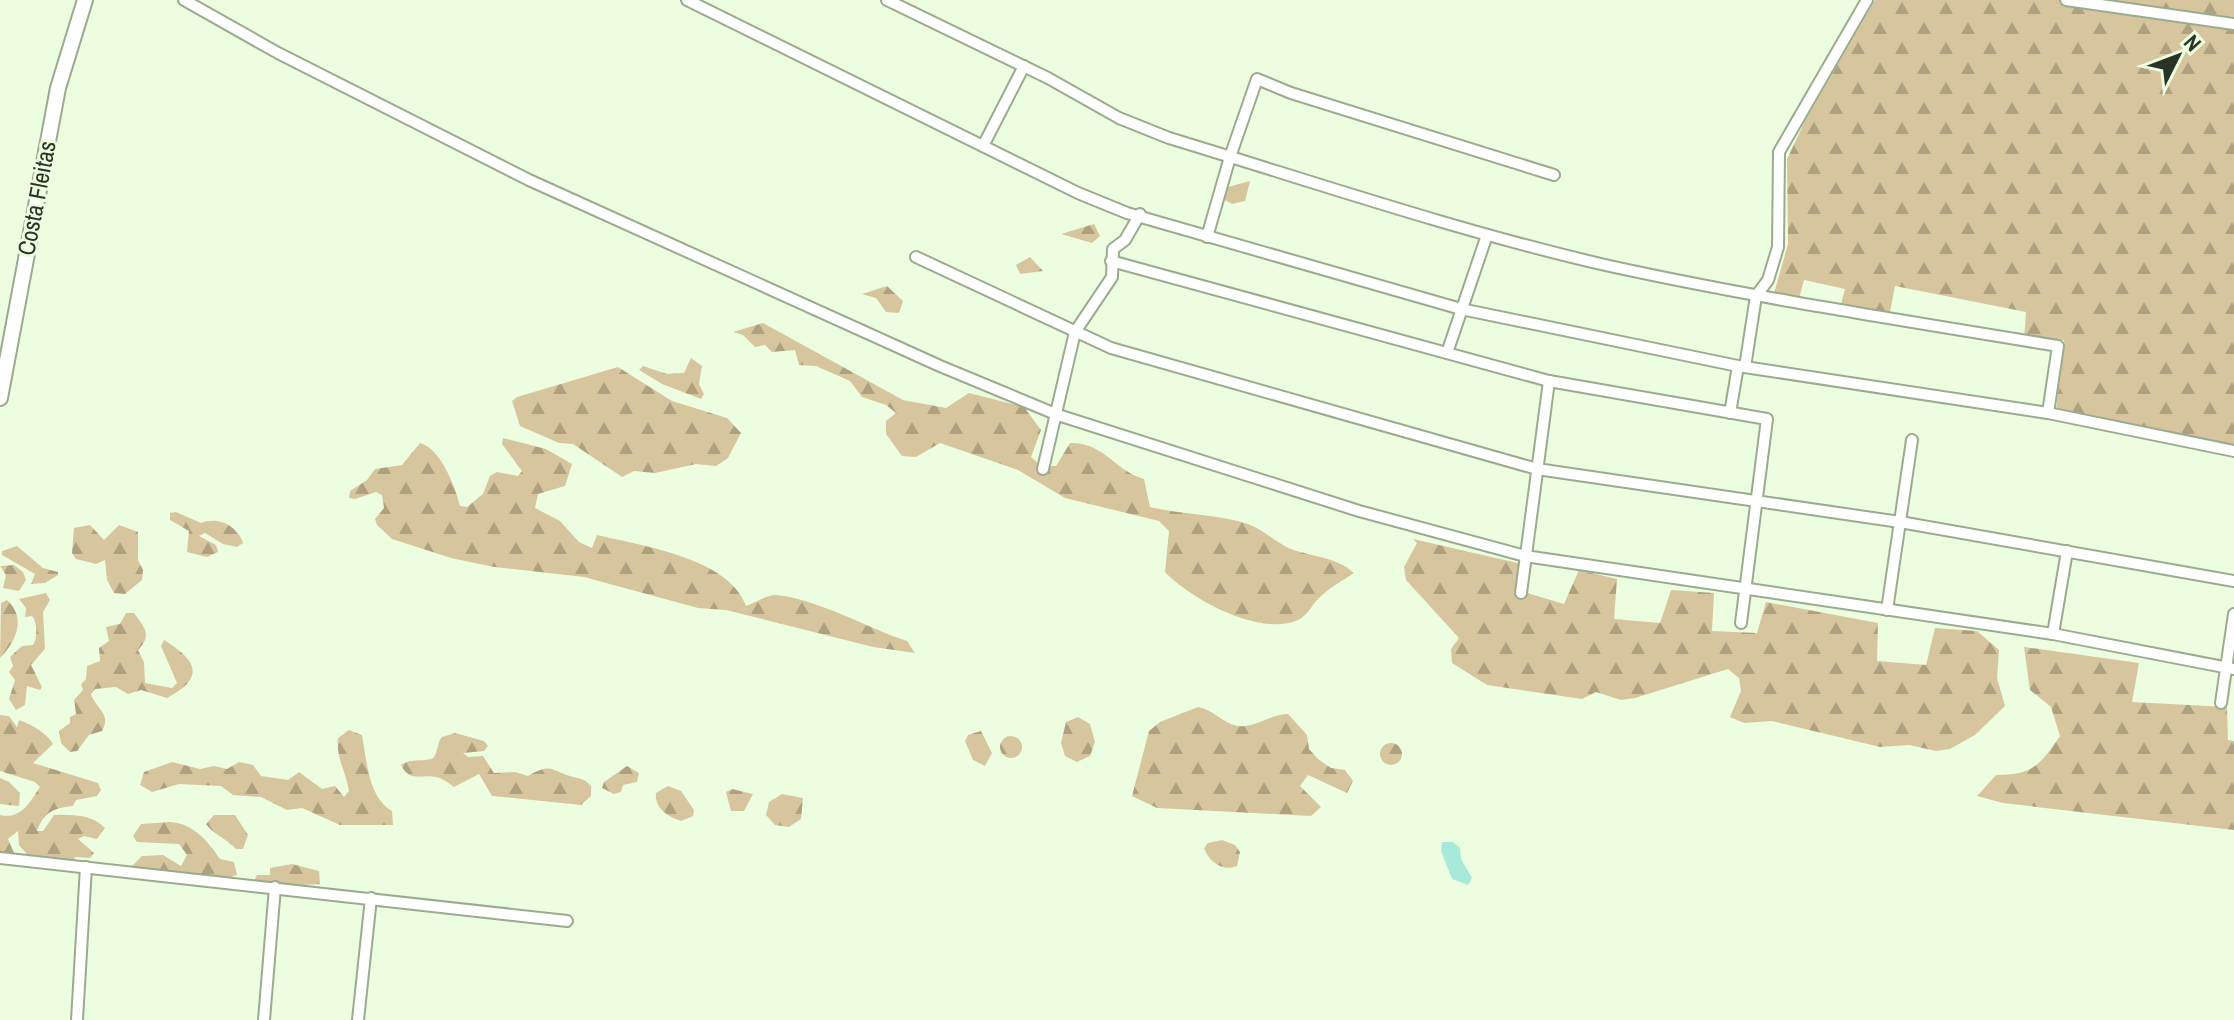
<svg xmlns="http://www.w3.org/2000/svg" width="2234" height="1020" font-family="'Archivo Narrow',sans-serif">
<defs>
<pattern id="forest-firs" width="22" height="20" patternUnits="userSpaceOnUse" patternTransform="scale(2)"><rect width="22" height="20" fill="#d7c69d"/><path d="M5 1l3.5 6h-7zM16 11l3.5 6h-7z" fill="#afa180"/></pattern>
</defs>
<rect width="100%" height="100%" fill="#edfee0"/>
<g fill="url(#forest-firs)">
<polygon points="1875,0 2234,0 2234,445 2056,411 2064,340 2024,339 2026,312 1895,286 1890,312 1841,304 1845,289 1804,280 1799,299 1773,297 1788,244 1787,159 1805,121"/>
<polygon points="1250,181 1245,201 1232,204 1220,197 1228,187"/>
<polygon points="1094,224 1100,236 1092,243 1061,234"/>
<polygon points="1030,257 1043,271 1020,274 1016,265"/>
<polygon points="887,286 903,301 899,313 886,312 876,298 862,294"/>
<path d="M 763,323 L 903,400 L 946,408 L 969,393 L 1024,407 L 1041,430 L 1031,457 L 1041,466 L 1056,466 L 1070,443 C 1104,442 1115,471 1144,479 L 1150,507 C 1183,515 1217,514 1248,524 C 1264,530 1276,543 1291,549 C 1313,557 1337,557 1354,573 C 1342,581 1329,588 1319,598 C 1312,605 1307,616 1298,620 C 1259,637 1191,599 1165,572 L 1169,531 L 1159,521 L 1065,498 L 1018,470 L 940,443 L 916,457 L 902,456 L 886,434 L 886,421 L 896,413 L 886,405 L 862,397 L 850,381 L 816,366 L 799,365 L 795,350 L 772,352 L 765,345 L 755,347 L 743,335 L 733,332 Z"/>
<polygon points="691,358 702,366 699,384 704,394 701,399 662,384 639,370 643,366 667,374 684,373"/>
<polygon points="618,367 672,401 727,418 741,433 728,458 716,466 696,464 655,473 634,471 622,477 573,444 559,443 520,426 512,401 517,397"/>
<path d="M 503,438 L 546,449 L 572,464 L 565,486 L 538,494 L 535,508 L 560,521 L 579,542 L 592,548 L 597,535 C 643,546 729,558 746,606 C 755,603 767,595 775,595 C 816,598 867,628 907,641 L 915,653 L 873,647 L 726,610 L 698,608 L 584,577 L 494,567 L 451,558 L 392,539 L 377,525 L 375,519 L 384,508 L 382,495 L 376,492 L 355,499 L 349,498 L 350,491 L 367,480 L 375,469 L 402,465 L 420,443 C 441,449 455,486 460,506 L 467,507 L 483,494 L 490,476 L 497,472 L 518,476 L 522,471 L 502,444 Z"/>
<path d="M 176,512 L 201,523 C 218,516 238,526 243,543 L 237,547 L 223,544 L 205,533 L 199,536 L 216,545 L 218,552 L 207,557 L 187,552 L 189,531 L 170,520 L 170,513 Z"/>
<polygon points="90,525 104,540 119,525 138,532 138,560 143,570 142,580 125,594 114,593 107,580 105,560 96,564 76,559 72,553 74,528"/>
<polygon points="1413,539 1522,564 1521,591 1564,604 1579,570 1617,579 1614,619 1660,623 1671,590 1714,593 1712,631 1757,633 1766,602 1878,623 1877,661 1926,665 1935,628 1977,631 1999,650 1997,678 2005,706 1975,735 1950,749 1936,751 1909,745 1880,747 1772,721 1744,723 1730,717 1741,691 1739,678 1728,669 1635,698 1621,700 1596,692 1582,699 1487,685 1452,663 1451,649 1459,638 1406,580 1404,567 1417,543"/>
<polygon points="17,546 43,568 58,572 58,575 45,583 31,584 35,574 2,555 2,551"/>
<polygon points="14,565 23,572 26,580 19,591 3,588 6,575 0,566"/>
<path d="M 46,593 L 50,600 L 43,612 L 45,649 L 31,665 L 42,687 L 40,690 L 27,686 L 25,705 L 16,710 L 9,699 L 15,680 L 9,672 L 13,666 L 10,657 L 22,646 L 33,645 C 38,639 37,621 32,616 L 25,617 L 26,608 L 19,599 Z"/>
<path d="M 7,600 C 28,619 14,644 0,658 L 1,603 Z"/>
<path d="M 126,613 L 134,613 C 144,627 153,635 138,650 L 144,662 L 145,683 L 172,688 L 177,683 L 161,646 L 164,640 C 196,660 207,677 167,698 L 141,690 L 128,694 L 116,687 L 95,689 L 91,694 C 96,709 112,714 102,731 L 89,735 L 77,751 L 70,752 L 61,743 L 59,731 L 70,723 L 70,717 L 76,714 L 74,700 L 83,690 L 81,684 L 86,679 L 87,666 L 100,661 L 99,648 L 109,641 L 106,627 L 120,624 Z"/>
<path d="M 2024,647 L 2139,663 L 2132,702 L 2227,707 L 2228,740 L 2234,741 L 2234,830 L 2003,803 L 1977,796 L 1996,775 C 2034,774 2039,766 2060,736 L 2051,707 L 2030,690 Z"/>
<path d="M 1198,707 C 1214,710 1222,723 1238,726 C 1256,728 1270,714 1288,714 L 1307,735 L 1309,749 L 1319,760 L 1331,768 L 1345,770 L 1353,781 L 1347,793 L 1308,775 L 1300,786 L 1321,807 L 1311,816 L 1157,808 L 1132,796 L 1149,731 L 1160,722 Z"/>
<path d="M 0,715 L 9,716 L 17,727 L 19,720 C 31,724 47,733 53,744 L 33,763 L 98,783 L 101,790 L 97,796 L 76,800 L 73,806 C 54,808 44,812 37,831 L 43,831 L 54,815 C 70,814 94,815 105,828 L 97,839 L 84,836 L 78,839 L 94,853 L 90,858 L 76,857 L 71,862 L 32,860 L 19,845 L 18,831 L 8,839 L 14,853 L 9,857 L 0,855 L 0,815 C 21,820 30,802 40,787 L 35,782 L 0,771 Z"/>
<polygon points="1078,717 1090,724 1095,742 1090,756 1077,762 1065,756 1061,743 1066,722"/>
<path d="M 349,730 L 362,735 C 367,761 368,797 392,811 L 393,825 L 340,825 L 302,808 L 287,810 L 261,797 L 233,795 L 221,786 L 179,784 L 152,792 L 140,785 L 144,772 L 172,762 L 200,769 L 214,766 L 227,769 L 239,762 L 253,765 L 261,776 L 288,780 L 299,772 L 322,789 L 335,786 L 344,797 L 349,791 C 346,771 336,759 338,738 Z"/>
<polygon points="981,731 992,753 985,766 973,760 965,741 968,735"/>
<path d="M 455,733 L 484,741 L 488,746 L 484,751 L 463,753 L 468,757 L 483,756 L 494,773 L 515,772 L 528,776 C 552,762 551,771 573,777 C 582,779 585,779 591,786 L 591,796 L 581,805 L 492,796 L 479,774 L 454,787 C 450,784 442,778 436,777 C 421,774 410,783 401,765 C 412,757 429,763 434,757 C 438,751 437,743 442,737 Z"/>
<circle cx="1011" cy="747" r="11"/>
<circle cx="1391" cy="754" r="11"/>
<polygon points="627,766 639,773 637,782 623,785 621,792 614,794 602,788 604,782"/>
<polygon points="0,778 9,782 20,793 19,806 0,804"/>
<path d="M 668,786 L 681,791 L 694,810 L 693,816 L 681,821 C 668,817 654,808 656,793 Z"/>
<polygon points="732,789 753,794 744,811 731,811 726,792"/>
<polygon points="782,794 803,798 801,819 789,827 775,825 766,815 769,802"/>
<path d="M 214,815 L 235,815 L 248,835 L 243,849 L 236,849 C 227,839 213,834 206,824 Z"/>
<path d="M 170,822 C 193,823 208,841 220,859 L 234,862 L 237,875 L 223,879 L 175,871 L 133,873 L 132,866 L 142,856 L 163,855 L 181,866 L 187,855 L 179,844 L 137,842 L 133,836 L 141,824 Z"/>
<path d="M 1222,840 L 1235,845 L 1240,852 L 1237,866 C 1223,872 1209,862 1204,848 L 1208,843 Z"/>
<polygon points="292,864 319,871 320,884 273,887 254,881 257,875 270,875 270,868"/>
</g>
<polygon fill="#a8eada" points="1442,842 1453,842 1460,848 1461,859 1472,878 1468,885 1452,879 1441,851"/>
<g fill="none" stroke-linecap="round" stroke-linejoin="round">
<defs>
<g id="street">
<polyline points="184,0 278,53 529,180 940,366 1058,415 1359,511 1525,556 2053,634 2234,669"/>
<polyline points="687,0 1078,193 1127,213 1461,309 1738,366 2048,413 2234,451"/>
<path d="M 887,0 L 1048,78 L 1119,118 L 1169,138 C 1314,182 1458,231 1605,265 C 1755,298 1907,321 2058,346 L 2048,413"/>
<polyline points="2066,0 2234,24"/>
<polyline points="983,146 1024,66"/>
<polyline points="1207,237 1230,157 1257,79 1291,93 1554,175"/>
<polyline points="916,257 1111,348 1537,469 1900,522 2234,581"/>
<polyline points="1111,261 1549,381 1767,419 1741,623"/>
<polyline points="1447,353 1487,235"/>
<polyline points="1745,367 1756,296 1768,280 1778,247 1779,152 1867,0"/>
<polyline points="1730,413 1738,366"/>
<polyline points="1043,469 1075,332 1112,277 1113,249 1125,240 1140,214"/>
<polyline points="1521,593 1549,381"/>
<polyline points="1887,610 1912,440"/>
<polyline points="2053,634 2067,551"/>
<polyline points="2221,703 2234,614"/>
<polyline points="0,858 567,921"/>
<polyline points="77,1020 86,867"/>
<polyline points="264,1020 275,887"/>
<polyline points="358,1020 371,898"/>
</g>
<polyline id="secondary" points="0,398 58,88 85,0"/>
</defs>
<use href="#street" stroke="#9bab8f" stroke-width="14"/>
<use href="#secondary" stroke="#9bab8f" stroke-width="18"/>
<use href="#street" stroke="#fff" stroke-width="10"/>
<use href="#secondary" stroke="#fff" stroke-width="14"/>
</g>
<g text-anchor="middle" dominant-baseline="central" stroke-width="6" stroke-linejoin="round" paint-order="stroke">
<g font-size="24" fill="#2b3226" stroke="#edfee0">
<text transform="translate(36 198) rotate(-79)">Costa Fleitas</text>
</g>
</g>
<g transform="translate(2178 56) rotate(48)" stroke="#edfee0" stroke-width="6" paint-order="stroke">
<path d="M0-6L14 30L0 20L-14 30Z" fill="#2b3226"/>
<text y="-12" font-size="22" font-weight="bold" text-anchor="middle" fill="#2b3226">N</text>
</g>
</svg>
